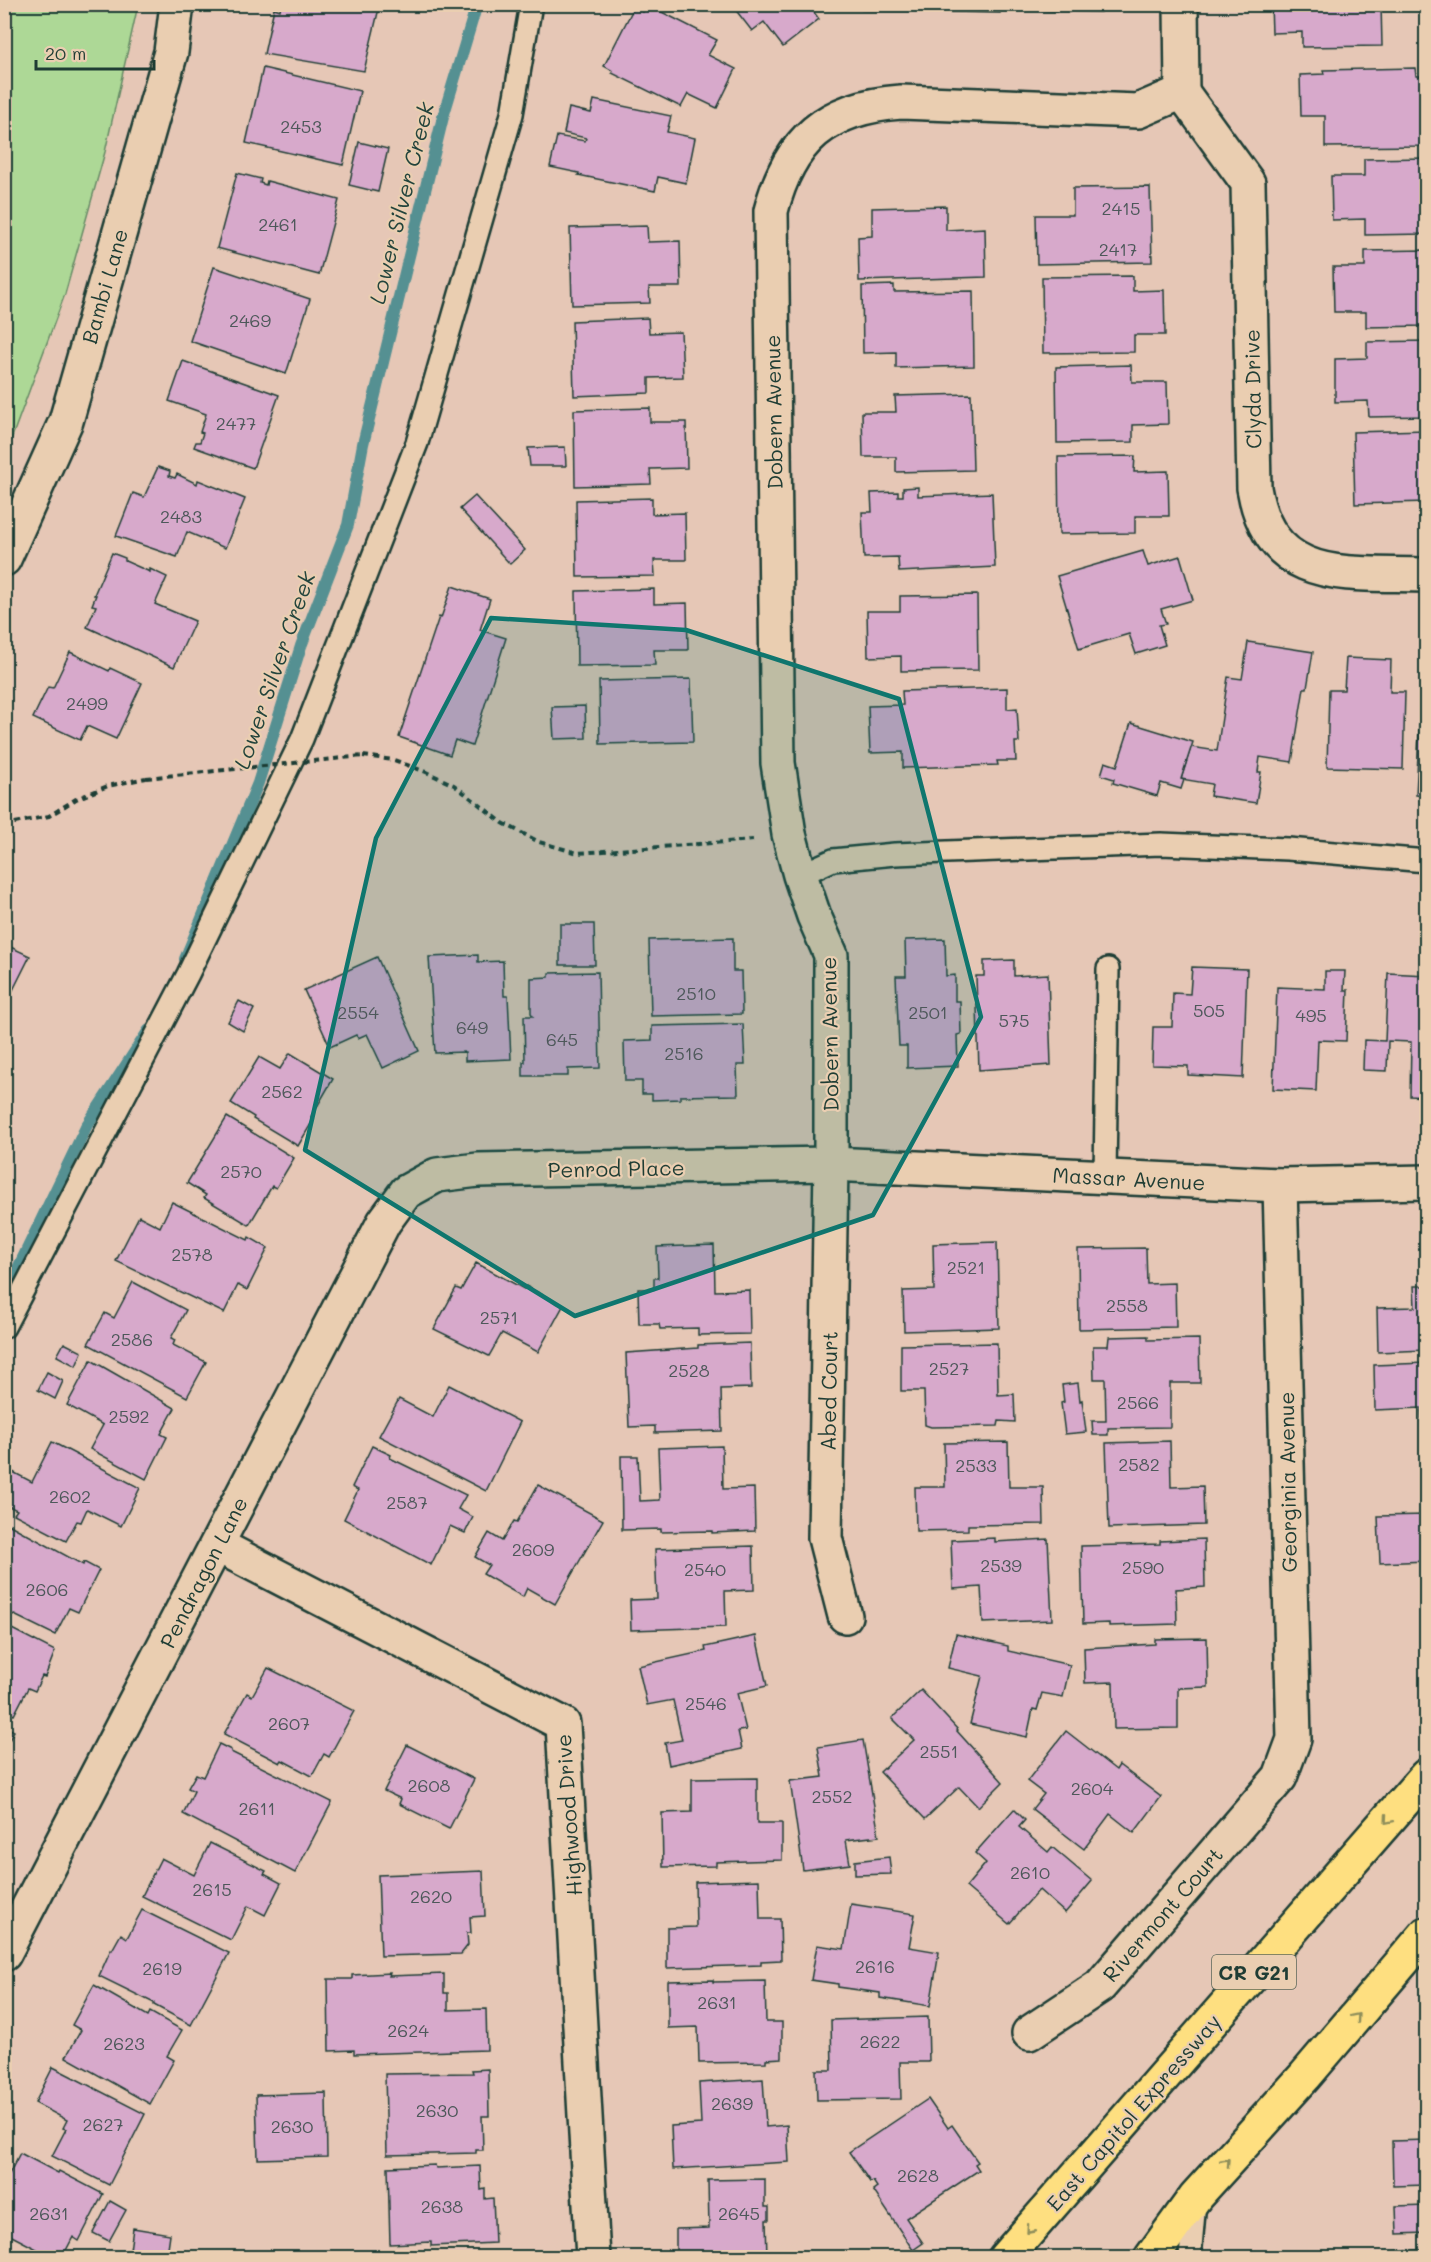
<svg xmlns="http://www.w3.org/2000/svg" width="1431" height="2262" font-family="Mali,sans-serif">
<rect width="100%" height="100%" fill="#e6c7b6"/>
<filter id="ink" filterUnits="userSpaceOnUse"><feTurbulence type="fractalNoise" baseFrequency=".0167" numOctaves="2"/><feDisplacementMap in="SourceGraphic" scale="12" xChannelSelector="R" yChannelSelector="G"/><feConvolveMatrix kernelMatrix="1 2 1 2 8 2 1 2 1" color-interpolation-filters="sRGB"/></filter>
<g filter="url(#ink)">
<polygon fill="#add896" stroke="#668a65" stroke-width="1.5" points="5,4 138,5 105,152 65,294 5,456"/>
<g fill="none" stroke-linecap="round" stroke-linejoin="round">
<g stroke="#549092" stroke-width="12">
<polyline points="185,959 258,783 301,646 348,525 363,444 443,117 477,4"/>
<polyline points="4,1308 19,1266 87,1125 149,1030"/>
</g>
</g>
<g fill="#d7a9cb" stroke="#1f3d34" stroke-width="1.5">
<polygon points="281,4 380,4 364,71 264,54 274,8 280,10"/>
<polygon points="646,4 717,40 708,55 736,69 717,108 688,94 681,107 612,73 613,71 604,66 634,7 643,12"/>
<polygon points="731,4 808,4 819,19 783,47 764,22 752,31"/>
<polygon points="862,4 909,4 909,11 862,10"/>
<polygon points="953,4 1000,4 1000,13 952,12"/>
<polygon points="1027,4 1101,4 1101,12 1027,10"/>
<polygon points="1271,4 1381,4 1382,46 1302,47 1302,32 1272,33"/>
<polygon points="263,68 360,91 343,165 246,143"/>
<polygon points="1415,68 1416,76 1423,76 1423,92 1426,92 1425,146 1325,147 1325,116 1301,116 1300,75 1324,74 1323,70"/>
<polygon points="594,100 671,116 667,132 695,138 686,183 658,177 655,191 578,175 579,173 550,167 557,136 585,141 586,138 564,133 569,108 591,113"/>
<polygon points="359,142 388,149 378,192 349,185"/>
<polygon points="1426,158 1426,234 1365,235 1365,219 1332,220 1331,176 1364,176 1364,159"/>
<polygon points="237,173 261,179 260,183 266,185 267,181 339,200 319,275 217,248"/>
<polygon points="1150,187 1152,262 1037,264 1036,215 1073,215 1073,188"/>
<polygon points="946,206 946,230 985,228 986,277 859,281 858,237 872,236 872,208"/>
<polygon points="647,226 648,242 680,241 681,287 649,287 650,303 572,305 570,228"/>
<polygon points="1426,250 1426,326 1366,327 1366,312 1334,312 1333,267 1365,267 1365,251"/>
<polygon points="214,267 310,299 286,374 190,341"/>
<polygon points="1133,276 1133,291 1164,290 1165,335 1134,335 1134,352 1043,353 1042,277"/>
<polygon points="894,285 894,292 973,291 974,366 896,368 896,352 863,353 862,286"/>
<polygon points="648,318 649,333 681,332 683,377 649,378 649,393 574,396 572,321"/>
<polygon points="1426,341 1426,416 1369,417 1368,401 1335,402 1335,359 1367,358 1367,342"/>
<polygon points="183,361 279,395 253,468 194,447 196,442 200,442 203,433 200,432 206,414 169,401"/>
<polygon points="1131,365 1132,382 1167,382 1168,424 1133,425 1133,442 1057,443 1056,367"/>
<polygon points="971,394 973,470 896,472 896,457 863,457 862,412 896,412 895,396"/>
<polygon points="650,408 650,422 686,422 687,468 650,469 651,484 575,486 574,410"/>
<polygon points="1426,430 1426,502 1355,504 1353,432"/>
<polygon points="565,447 566,466 530,466 528,448"/>
<polygon points="1135,456 1134,472 1168,471 1169,516 1135,516 1135,533 1059,534 1058,457"/>
<polygon points="158,467 170,471 169,476 175,478 177,474 197,484 198,480 245,499 225,548 187,532 177,557 116,536 133,493 144,497"/>
<polygon points="918,487 918,496 992,493 995,567 899,572 898,557 864,558 862,512 872,512 871,493 898,492 898,496 903,496 903,488"/>
<polygon points="475,496 525,550 510,564 460,509"/>
<polygon points="652,498 652,514 685,513 686,560 654,560 655,576 577,577 576,500"/>
<polygon points="1143,551 1148,566 1180,556 1193,600 1161,609 1166,624 1159,625 1165,645 1136,654 1129,634 1079,649 1057,576"/>
<polygon points="112,553 125,558 125,561 150,572 150,569 167,577 155,604 195,621 174,667 87,627 96,606 92,605 96,595 94,595"/>
<polygon points="452,586 490,599 480,630 506,638 472,746 455,740 450,755 399,737 439,617 441,618"/>
<polygon points="654,589 654,604 687,603 688,650 654,650 655,665 577,666 576,591"/>
<polygon points="977,595 978,670 901,671 901,656 868,657 867,611 900,611 900,596"/>
<polygon points="1248,642 1313,652 1307,688 1304,688 1292,762 1260,757 1258,772 1261,772 1256,803 1210,796 1212,784 1181,779 1191,747 1217,751 1228,677 1242,679"/>
<polygon points="70,652 109,671 110,668 142,683 116,739 87,726 80,740 33,718 48,687 53,688"/>
<polygon points="1346,658 1391,660 1390,692 1405,692 1403,769 1327,767 1329,690 1344,690"/>
<polygon points="691,679 693,742 600,744 599,681"/>
<polygon points="1007,688 1007,709 1017,708 1019,742 1015,742 1016,761 997,761 998,765 903,768 903,752 870,753 868,706 903,705 902,691"/>
<polygon points="1421,693 1426,694 1426,796 1416,795"/>
<polygon points="585,706 586,738 554,739 552,707"/>
<polygon points="1131,723 1193,742 1181,779 1184,780 1181,789 1161,783 1157,796 1113,783 1114,779 1101,775 1105,762 1117,766"/>
<polygon points="560,924 594,924 595,965 560,965"/>
<polygon points="733,938 733,971 741,971 742,1014 651,1016 649,940"/>
<polygon points="945,939 946,976 955,975 955,1001 960,1001 961,1034 957,1035 958,1066 907,1068 907,1046 899,1046 896,976 906,976 905,940"/>
<polygon points="4,944 30,956 7,1002 4,1000"/>
<polygon points="478,955 478,962 503,961 504,996 508,996 511,1059 465,1061 465,1052 435,1053 429,957"/>
<polygon points="377,957 419,1051 383,1068 367,1034 358,1038 356,1035 330,1047 304,990"/>
<polygon points="1014,960 1014,976 1048,974 1051,1065 979,1070 976,976 984,976 984,961"/>
<polygon points="1192,967 1247,969 1243,1078 1188,1075 1188,1066 1152,1065 1153,1027 1172,1027 1173,993 1190,994"/>
<polygon points="1325,971 1345,971 1344,990 1348,990 1346,1041 1318,1040 1316,1091 1273,1089 1277,987 1325,989"/>
<polygon points="598,972 600,1068 568,1069 568,1076 523,1076 523,1062 525,1062 524,1016 533,1016 531,1013 531,978 549,977 549,973"/>
<polygon points="1388,973 1426,975 1426,1097 1410,1096 1411,1042 1388,1041 1387,1071 1363,1070 1364,1040 1385,1041"/>
<polygon points="239,1001 254,1009 243,1031 228,1022"/>
<polygon points="743,1024 745,1065 737,1065 738,1095 680,1096 680,1099 652,1100 652,1094 642,1094 642,1081 625,1081 624,1041 652,1040 652,1026"/>
<polygon points="290,1053 333,1079 311,1117 314,1119 298,1146 253,1119 254,1117 231,1103 259,1057 280,1069"/>
<polygon points="227,1117 294,1158 276,1188 272,1186 249,1225 204,1198 206,1195 187,1183"/>
<polygon points="172,1202 248,1240 249,1237 268,1248 247,1290 238,1285 224,1313 116,1261 139,1216 160,1227"/>
<polygon points="997,1242 999,1328 904,1331 903,1291 934,1290 933,1244"/>
<polygon points="714,1245 715,1291 749,1290 750,1334 698,1335 698,1328 660,1329 659,1324 639,1324 638,1289 654,1289 654,1278 658,1278 657,1247"/>
<polygon points="1146,1248 1147,1284 1175,1283 1176,1327 1079,1329 1078,1249"/>
<polygon points="476,1263 524,1289 526,1286 563,1306 538,1352 502,1333 489,1356 434,1329 456,1288 461,1290"/>
<polygon points="133,1282 186,1310 171,1338 175,1340 173,1345 206,1362 187,1397 88,1344 105,1313 114,1318"/>
<polygon points="1414,1286 1426,1286 1426,1350 1378,1352 1377,1308 1415,1307"/>
<polygon points="1148,1336 1148,1340 1199,1339 1200,1383 1170,1383 1170,1427 1108,1428 1108,1435 1093,1435 1092,1421 1106,1421 1105,1379 1094,1379 1093,1346 1108,1346 1109,1337"/>
<polygon points="64,1343 82,1352 76,1366 57,1356"/>
<polygon points="750,1343 751,1388 721,1389 722,1431 655,1433 655,1426 629,1427 626,1353 698,1348 698,1345"/>
<polygon points="997,1343 998,1395 1014,1394 1015,1422 999,1421 998,1426 931,1427 925,1425 924,1391 901,1391 901,1345"/>
<polygon points="91,1360 175,1408 161,1434 167,1437 146,1479 90,1449 103,1425 67,1405"/>
<polygon points="1426,1363 1426,1437 1422,1437 1421,1408 1375,1410 1374,1365"/>
<polygon points="47,1372 63,1381 55,1399 38,1390"/>
<polygon points="1078,1383 1080,1401 1082,1400 1086,1432 1065,1434 1061,1403 1064,1402 1062,1385"/>
<polygon points="449,1385 520,1422 486,1491 379,1436 399,1399 433,1417"/>
<polygon points="1170,1441 1171,1487 1203,1486 1204,1525 1109,1528 1106,1443"/>
<polygon points="52,1442 140,1488 121,1526 87,1509 81,1522 77,1521 66,1541 14,1514 17,1510 4,1504 4,1478 9,1470 32,1482"/>
<polygon points="1008,1442 1009,1487 1043,1487 1044,1524 968,1525 968,1530 916,1531 915,1487 945,1487 944,1443"/>
<polygon points="372,1446 391,1455 390,1458 466,1495 458,1509 473,1517 465,1533 450,1526 431,1565 344,1519 358,1490 352,1487"/>
<polygon points="722,1446 723,1489 754,1488 755,1531 712,1533 712,1531 661,1532 661,1529 622,1530 621,1456 638,1456 640,1501 660,1500 658,1448"/>
<polygon points="538,1485 603,1520 555,1604 527,1588 523,1597 483,1574 489,1565 475,1557 489,1533 502,1541 514,1521 517,1522"/>
<polygon points="1426,1515 1426,1561 1380,1563 1378,1516"/>
<polygon points="8,1524 83,1565 84,1562 99,1570 78,1612 69,1608 55,1635 4,1610 4,1531"/>
<polygon points="995,1538 995,1542 1048,1539 1052,1620 983,1623 981,1587 953,1589 951,1540"/>
<polygon points="1204,1539 1205,1587 1176,1589 1177,1624 1109,1626 1109,1623 1083,1624 1081,1546 1160,1544 1160,1541"/>
<polygon points="753,1546 754,1590 725,1591 726,1627 631,1630 630,1600 657,1599 655,1549"/>
<polygon points="4,1625 55,1651 45,1677 42,1676 35,1691 28,1688 14,1715 4,1711"/>
<polygon points="956,1634 1008,1646 1008,1651 1070,1665 1063,1697 1042,1693 1037,1710 1033,1709 1027,1737 970,1724 982,1676 948,1668"/>
<polygon points="756,1636 767,1686 737,1693 746,1730 738,1731 742,1749 669,1765 665,1743 682,1740 673,1700 647,1705 638,1666 706,1651 705,1647"/>
<polygon points="1207,1638 1208,1687 1178,1688 1178,1728 1114,1729 1113,1682 1085,1683 1084,1648 1155,1644 1155,1639"/>
<polygon points="268,1668 354,1711 329,1757 324,1754 312,1776 282,1760 280,1763 224,1734 247,1693 252,1696"/>
<polygon points="921,1690 958,1730 957,1731 1003,1782 978,1807 959,1787 925,1819 880,1772 914,1740 892,1718"/>
<polygon points="4,1726 14,1731 4,1749"/>
<polygon points="1066,1731 1116,1770 1119,1765 1161,1797 1134,1833 1110,1814 1084,1849 1032,1809 1044,1794 1027,1781"/>
<polygon points="863,1740 879,1836 846,1840 850,1864 803,1870 790,1781 823,1777 818,1747"/>
<polygon points="219,1744 231,1750 231,1752 332,1802 295,1873 183,1814 194,1791 188,1788 196,1774 203,1777"/>
<polygon points="407,1745 474,1779 449,1829 399,1804 401,1799 384,1791"/>
<polygon points="757,1778 757,1823 782,1823 782,1860 716,1862 716,1866 663,1867 662,1813 692,1812 692,1779"/>
<polygon points="1014,1809 1025,1820 1019,1827 1048,1852 1052,1847 1092,1881 1065,1913 1039,1890 1009,1924 966,1887 986,1863 975,1853"/>
<polygon points="210,1843 266,1871 264,1874 281,1883 265,1915 248,1906 231,1940 142,1896 161,1858 194,1875"/>
<polygon points="889,1857 891,1874 855,1875 855,1861"/>
<polygon points="483,1871 485,1916 470,1917 471,1933 467,1933 468,1945 461,1954 381,1956 378,1875"/>
<polygon points="759,1880 760,1919 780,1919 781,1960 761,1961 761,1965 667,1968 667,1928 696,1927 695,1882"/>
<polygon points="851,1904 915,1914 909,1947 939,1952 930,2006 880,1998 880,1993 838,1987 838,1984 811,1980 817,1945 844,1949"/>
<polygon points="142,1910 229,1953 191,2025 154,2005 154,2003 99,1976 111,1949 112,1950 121,1934 127,1938"/>
<polygon points="390,1973 389,1976 444,1974 444,1993 448,1993 448,2010 486,2009 487,2050 354,2054 354,2050 329,2051 328,1979 352,1979 352,1975"/>
<polygon points="713,1980 713,1982 765,1981 766,2022 782,2022 782,2058 766,2059 766,2062 699,2063 698,2027 668,2028 668,1981"/>
<polygon points="94,1985 148,2016 150,2012 182,2030 167,2056 174,2060 150,2104 66,2057 81,2030 72,2025"/>
<polygon points="928,2017 929,2062 900,2062 901,2099 817,2100 816,2070 832,2070 831,2020"/>
<polygon points="53,2067 145,2114 109,2185 52,2156 66,2129 63,2128 67,2120 35,2103"/>
<polygon points="488,2069 489,2116 482,2116 483,2150 476,2150 476,2153 387,2155 385,2074 473,2073 472,2070"/>
<polygon points="763,2079 766,2127 787,2125 789,2162 673,2169 671,2126 701,2124 699,2083"/>
<polygon points="326,2093 327,2157 258,2159 256,2095"/>
<polygon points="928,2099 948,2128 952,2125 963,2141 978,2162 975,2164 979,2170 906,2218 923,2243 913,2250 873,2190 877,2187 873,2181 870,2182 849,2152"/>
<polygon points="1426,2140 1426,2185 1393,2186 1392,2141"/>
<polygon points="20,2153 58,2173 59,2171 103,2194 79,2241 73,2237 62,2258 54,2258 4,2232 4,2175 6,2173 9,2174"/>
<polygon points="435,2165 436,2168 480,2166 481,2190 485,2189 485,2199 493,2198 495,2243 431,2246 431,2242 390,2244 388,2167"/>
<polygon points="765,2179 765,2207 769,2207 769,2220 766,2220 767,2258 676,2258 676,2229 709,2228 708,2180"/>
<polygon points="110,2201 126,2210 109,2241 93,2233"/>
<polygon points="1426,2205 1426,2233 1397,2234 1396,2206"/>
<polygon points="133,2228 170,2234 167,2255 185,2258 129,2258"/>
<polygon points="4,2249 21,2258 4,2258"/>
<polygon points="1426,2250 1426,2258 1396,2258 1396,2251"/>
<polygon points="25,2252 35,2258 22,2258"/>
</g>
<g fill="none" stroke-linecap="round" stroke-linejoin="round">
<defs>
<g id="service">
<polyline points="800,875 833,860 895,854 1161,844 1288,849 1426,861"/>
<polyline points="1105,1177 1108,969"/>
<polyline points="4,1327 188,974 302,739 417,443 512,114 531,4"/>
<polyline points="1190,2258 1195,2201"/>
</g>
<g id="minor">
<polyline points="1181,4 1182,92"/>
<path d="M 1182,92 L 1248,183 L 1254,488 C 1271,587 1349,572 1426,575"/>
<polyline points="4,559 66,421 171,52 177,4"/>
<polyline points="217,1545 563,1724 593,2258"/>
<path d="M 845,1616 L 825,1538 L 831,1164 L 831,955 L 814,916 L 800,875 L 789,834 L 778,763 L 771,211 C 789,140 827,107 901,102 L 1138,111 L 1182,92"/>
<polyline points="4,1954 384,1222 406,1192 437,1175 478,1170 831,1164 1280,1185 1426,1182"/>
<polyline points="1029,2033 1100,1986 1280,1777 1294,1739 1280,1185"/>
</g>
<g id="trunk">
<polyline points="1005,2258 1426,1776"/>
<polyline points="1151,2258 1196,2196 1305,2076 1426,1934"/>
</g>
</defs>
<use href="#service" stroke="#1f3d34" stroke-width="26"/>
<use href="#minor" stroke="#1f3d34" stroke-width="38"/>
<use href="#trunk" stroke="#1f3d34" stroke-width="38"/>
<g stroke="#1f3d34" stroke-width="4" stroke-dasharray="6 4.5" stroke-linecap="butt">
<polyline points="363,756 394,760 426,772 454,785 503,823 539,842 578,853 753,840"/>
<polyline points="4,823 15,823 49,816 76,799 108,786 146,778"/>
</g>
<use href="#service" stroke="#eaceb1" stroke-width="21"/>
<use href="#minor" stroke="#eaceb1" stroke-width="33"/>
<use href="#trunk" stroke="#fedf80" stroke-width="33"/>
<polyline stroke="#1f3d34" stroke-width="4" stroke-dasharray="6 4.5" stroke-linecap="butt" points="146,778 363,756"/>
</g>
<defs><path id="oneway-chevron" d="M-2-3.5L2.5 0L-2 3.5" fill="none" stroke-width="1.6" stroke-linecap="round" stroke-linejoin="round" transform="scale(1.5)"/></defs>
<g stroke="#8e8e5a">
<use href="#oneway-chevron" transform="translate(1388 1820) rotate(131)"/>
<use href="#oneway-chevron" transform="translate(1356 2017) rotate(-49)"/>
<use href="#oneway-chevron" transform="translate(1226 2162) rotate(-48)"/>
<use href="#oneway-chevron" transform="translate(1030 2230) rotate(132)"/>
</g>
</g>
<path fill="#0f766e" fill-opacity="0.2" stroke="#0f766e" stroke-width="4.5" stroke-linejoin="round" d="M 491,618 L 686,630 L 899,699 L 981,1017 L 873,1215 L 575,1316 L 305,1150 L 376,838 Z"/>
<g text-anchor="middle" dominant-baseline="central" stroke-width="4.5" stroke-linejoin="round" paint-order="stroke">
<g font-size="18" fill="#4d585a">
<text x="301" y="126">2453</text>
<text x="1121" y="208">2415</text>
<text x="278" y="224">2461</text>
<text x="1118" y="249">2417</text>
<text x="250" y="320">2469</text>
<text x="236" y="423">2477</text>
<text x="181" y="516">2483</text>
<text x="87" y="703">2499</text>
<text x="696" y="993">2510</text>
<text x="1209" y="1010">505</text>
<text x="358" y="1012">2554</text>
<text x="928" y="1012">2501</text>
<text x="1311" y="1015">495</text>
<text x="1014" y="1020">575</text>
<text x="472" y="1027">649</text>
<text x="562" y="1039">645</text>
<text x="684" y="1053">2516</text>
<text x="282" y="1091">2562</text>
<text x="241" y="1171">2570</text>
<text x="192" y="1254">2578</text>
<text x="966" y="1267">2521</text>
<text x="1127" y="1305">2558</text>
<text x="499" y="1317">2571</text>
<text x="132" y="1339">2586</text>
<text x="949" y="1368">2527</text>
<text x="689" y="1370">2528</text>
<text x="1138" y="1402">2566</text>
<text x="129" y="1416">2592</text>
<text x="1139" y="1464">2582</text>
<text x="976" y="1465">2533</text>
<text x="70" y="1496">2602</text>
<text x="407" y="1502">2587</text>
<text x="533" y="1549">2609</text>
<text x="1001" y="1565">2539</text>
<text x="1143" y="1567">2590</text>
<text x="705" y="1569">2540</text>
<text x="47" y="1589">2606</text>
<text x="706" y="1703">2546</text>
<text x="289" y="1723">2607</text>
<text x="939" y="1751">2551</text>
<text x="429" y="1785">2608</text>
<text x="1092" y="1788">2604</text>
<text x="832" y="1796">2552</text>
<text x="257" y="1808">2611</text>
<text x="1030" y="1872">2610</text>
<text x="212" y="1889">2615</text>
<text x="431" y="1896">2620</text>
<text x="875" y="1966">2616</text>
<text x="162" y="1968">2619</text>
<text x="717" y="2002">2631</text>
<text x="408" y="2030">2624</text>
<text x="880" y="2041">2622</text>
<text x="124" y="2043">2623</text>
<text x="732" y="2103">2639</text>
<text x="437" y="2110">2630</text>
<text x="103" y="2124">2627</text>
<text x="292" y="2126">2630</text>
<text x="918" y="2175">2628</text>
<text x="442" y="2206">2638</text>
<text x="49" y="2213">2631</text>
<text x="739" y="2213">2645</text>
</g>
<rect fill="#eaceb1" stroke="#5c685a" stroke-width="1.5" x="1212" y="1955" width="84" height="34" rx="4.5"/>
<g font-size="20" font-weight="bold" fill="#1f3d34">
<text x="1254" y="1972">CR G21</text>
</g>
<g font-size="21" fill="#1f3d34" stroke="#eaceb1">
<text transform="translate(104 286) rotate(-74)">Bambi Lane</text>
<text transform="translate(1252 389) rotate(-91)">Clyda Drive</text>
<text transform="translate(773 412) rotate(-91)">Dobern Avenue</text>
<text transform="translate(829 1034) rotate(-91)">Dobern Avenue</text>
<text transform="translate(616 1168) rotate(-1)">Penrod Place</text>
<text transform="translate(1129 1178) rotate(3)">Massar Avenue</text>
<text transform="translate(828 1391) rotate(-89)">Abed Court</text>
<text transform="translate(1287 1482) rotate(-91)">Georginia Avenue</text>
<text transform="translate(203 1572) rotate(-63)">Pendragon Lane</text>
<text transform="translate(568 1815) rotate(-94)">Highwood Drive</text>
<text transform="translate(1162 1914) rotate(-49)">Rivermont Court</text>
<text transform="translate(1133 2112) rotate(-49)">East Capitol Expressway</text>
</g>
<g font-size="22" font-style="italic" fill="#23443c" stroke="#eaceb1">
<text transform="translate(401 203) rotate(-76)">Lower Silver Creek</text>
<text transform="translate(274 670) rotate(-71)">Lower Silver Creek</text>
</g>
</g>
<rect width="1431" height="2262" fill="none" stroke="#eaceb1" stroke-width="24"/>
<rect x="12" y="12" width="1407" height="2238" fill="none" stroke="#1f3d34" stroke-width="2" filter="url(#ink)"/>
<path d="M36 60v9h118v-9" fill="none" stroke="#1f3d34" stroke-width="3"/>
<text x="45" y="60" font-size="18" fill="#1f3d34" stroke="#eaceb1" stroke-width="4.5" paint-order="stroke">20 m</text>
</svg>
